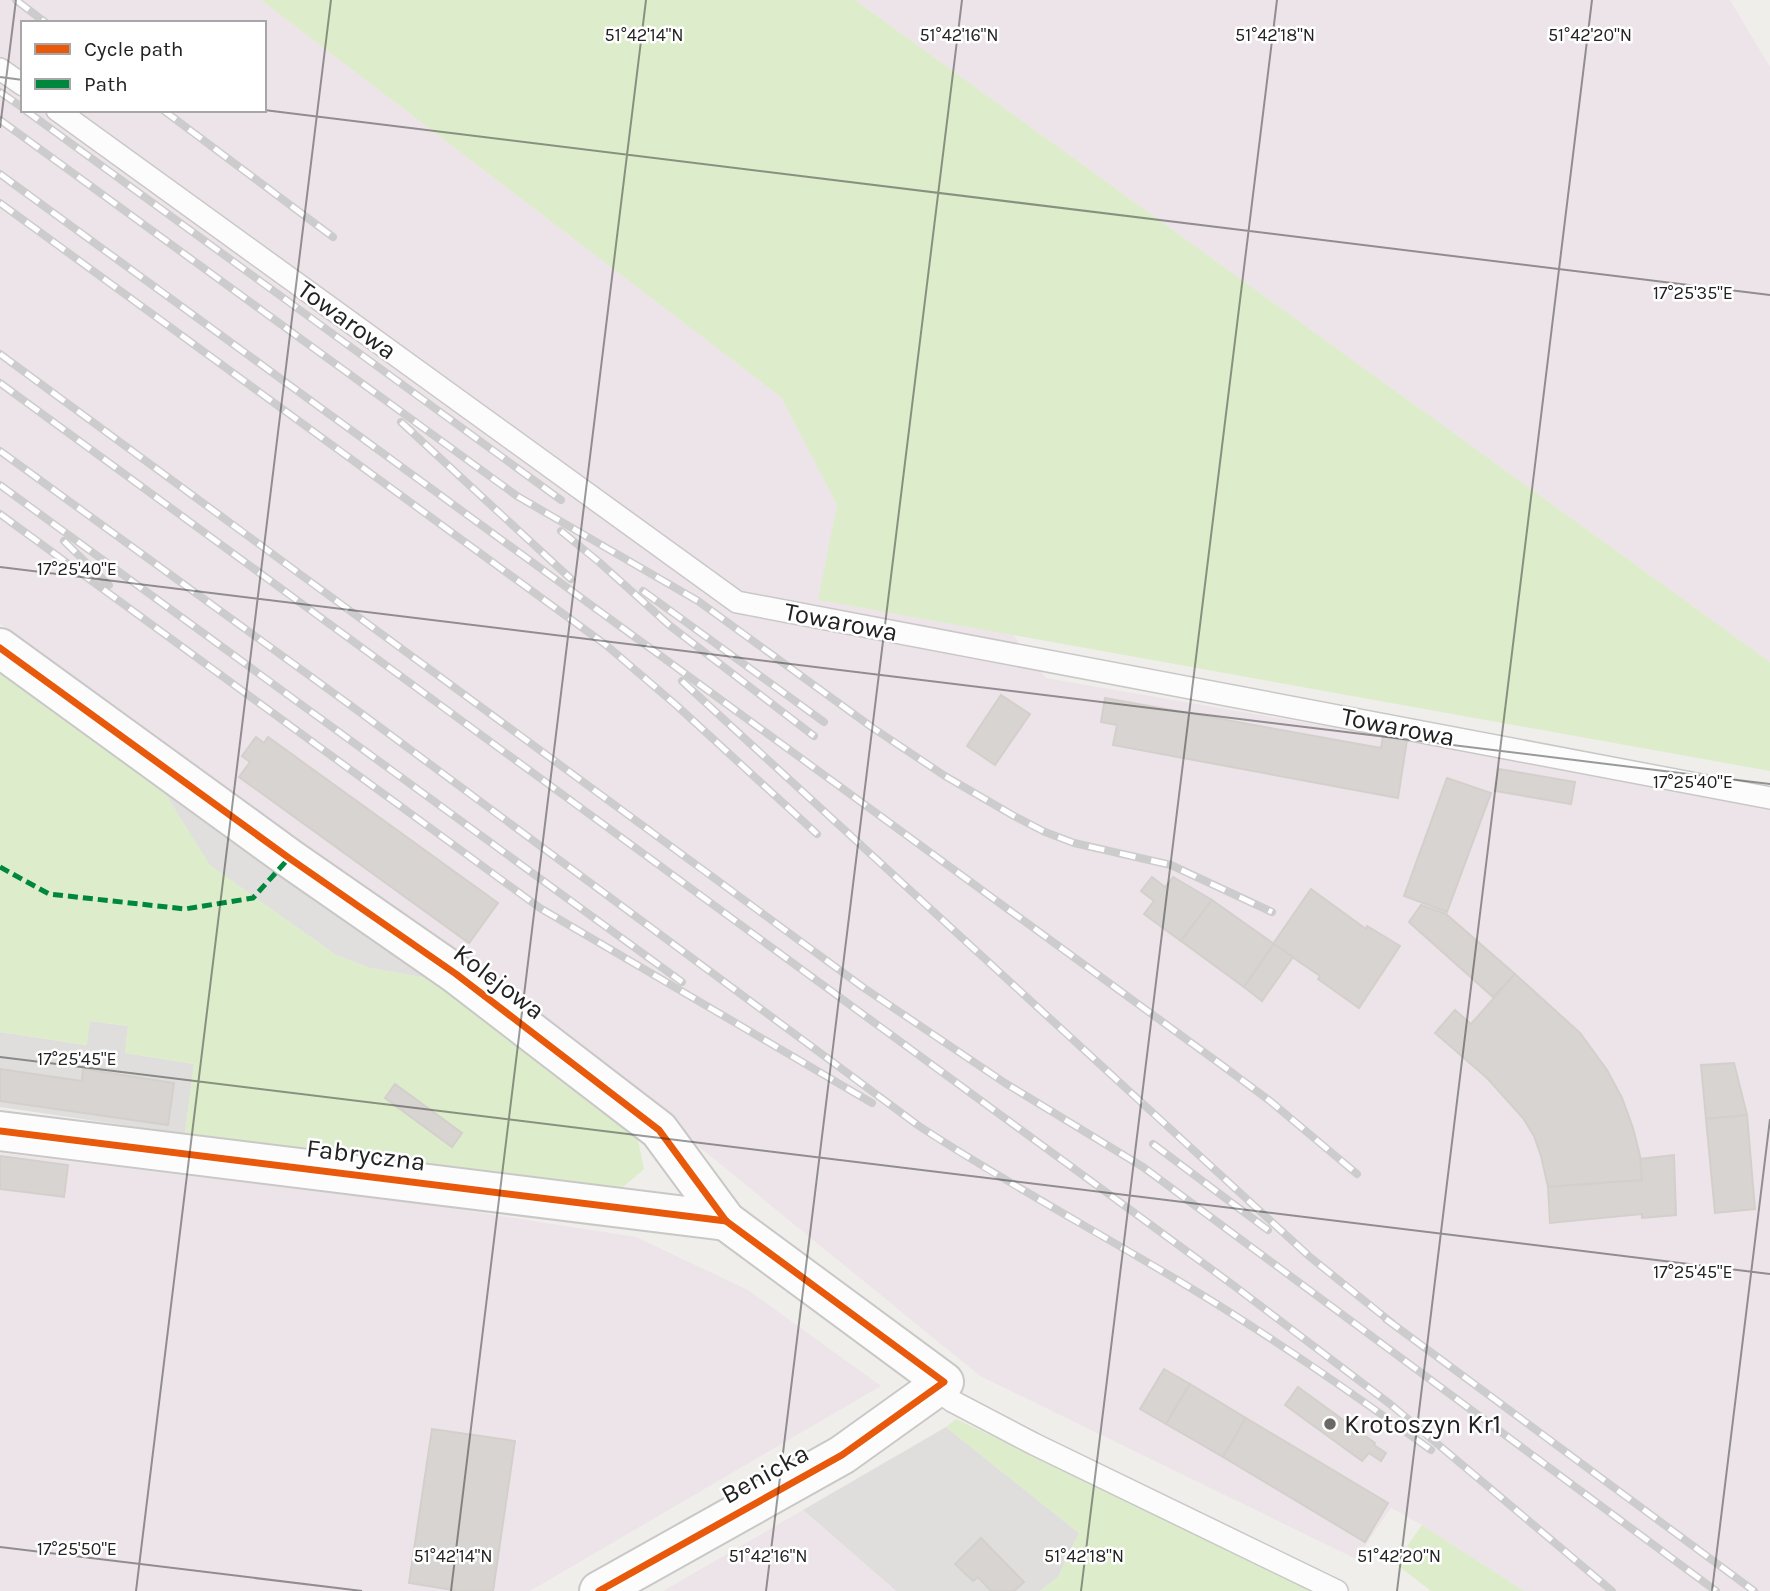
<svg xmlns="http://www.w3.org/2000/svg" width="1770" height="1591" font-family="Karla,sans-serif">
<rect width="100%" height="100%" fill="#f0eeeb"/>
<g fill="#dfdedc">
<polygon points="90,1021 128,1026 125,1053 194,1064 185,1134 0,1107 0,1032 86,1045"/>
<polygon points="946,1427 1079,1533 1058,1577 1040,1591 896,1591 803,1510"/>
</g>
<g fill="#ede4e9" fill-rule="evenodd">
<path d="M 0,0 L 261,0 L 781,397 L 837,505 L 819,600 L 1013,635 L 1046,678 L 1770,803 L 1770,1591 L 1524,1591 L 1422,1525 L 1391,1508 L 1356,1559 L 980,1376 L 579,1049 L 0,624 ZM 23,23 L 264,23 L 264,110 L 23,110 Z"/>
<polygon points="855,0 1730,0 1770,67 1770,662"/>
<polygon points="0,1153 430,1205 636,1237 748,1290 881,1386 530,1591 0,1591"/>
<polygon points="803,1510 896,1591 663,1591"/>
</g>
<g fill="#ddeccb">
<polygon points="261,0 855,0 1770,662 1770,771 818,600 837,505 781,397"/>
<polygon points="0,667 148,775 165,793 211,865 336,955 370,968 422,977 445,985 637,1136 644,1169 615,1194 185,1134 194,1064 125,1053 128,1026 90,1021 87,1045 0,1032"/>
<polygon points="956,1419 1323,1591 1040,1591 1058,1577 1079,1533 946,1427"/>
<polygon points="1422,1525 1524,1591 1431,1591 1395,1563"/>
</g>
<polygon fill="#e0dfde" points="165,793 445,985 422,977 370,968 336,955 210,865"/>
<g fill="#d7d4d2" stroke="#d3d0cc" stroke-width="2">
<polygon points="1001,695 1030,714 995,765 967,746"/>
<polygon points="1105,698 1381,748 1383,736 1407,740 1398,798 1113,745 1117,725 1101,722"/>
<polygon points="256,737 264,743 268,737 498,903 469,943 239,777 250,762 242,756"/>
<polygon points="1499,769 1575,782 1571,804 1495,791"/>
<polygon points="1447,778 1491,793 1447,912 1404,896"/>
<polygon points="1152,877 1165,887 1173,877 1212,900 1181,941 1144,914 1154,901 1141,891"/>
<polygon points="1311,889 1366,929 1367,926 1400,946 1359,1008 1318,979 1320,976 1273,944"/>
<polygon points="1212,900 1274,944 1244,987 1181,941"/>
<polygon points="1421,905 1446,914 1515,974 1493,997 1409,922"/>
<polygon points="1274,944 1293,957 1262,1001 1244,987"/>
<polygon points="1515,974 1580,1033 1607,1070 1622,1098 1633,1128 1641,1160 1642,1180 1548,1187 1541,1156 1534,1136 1523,1118 1487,1078 1435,1033 1455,1010 1471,1024"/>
<polygon points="1734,1063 1747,1115 1706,1119 1701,1065"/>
<polygon points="0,1069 82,1081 83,1069 174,1083 168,1125 0,1101"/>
<polygon points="395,1084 462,1133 452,1147 385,1098"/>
<polygon points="1747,1115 1755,1209 1715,1213 1706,1119"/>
<polygon points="1674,1155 1676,1215 1642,1218 1642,1214 1550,1223 1548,1187 1642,1180 1640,1159"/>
<polygon points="0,1156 68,1165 64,1197 0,1189"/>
<polygon points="1164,1369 1190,1384 1166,1424 1140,1409"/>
<polygon points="1190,1384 1246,1418 1223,1457 1166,1424"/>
<polygon points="1298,1387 1375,1443 1374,1445 1386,1453 1381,1461 1369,1453 1362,1461 1285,1405"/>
<polygon points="1246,1418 1388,1503 1365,1542 1223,1457"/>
<polygon points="432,1429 515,1441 493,1591 459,1591 409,1583"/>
<polygon points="981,1538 1024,1582 1014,1591 991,1591 978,1577 973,1581 955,1564"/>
</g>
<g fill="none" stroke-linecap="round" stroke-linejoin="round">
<defs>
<g id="lane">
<polyline points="0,69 23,85"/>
<polyline points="57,110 737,602 1770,798"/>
<polyline points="935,1389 952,1401 1034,1444 1337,1591"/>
</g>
<g id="street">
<polyline points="0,648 289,858 456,974 659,1130 726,1221 944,1382 842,1455 599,1591"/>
<polyline points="0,1131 726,1221"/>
</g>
</defs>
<use href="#lane" stroke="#c9c8c7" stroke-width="24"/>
<use href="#street" stroke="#c9c8c7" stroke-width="42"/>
<use href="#lane" stroke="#fdfcfc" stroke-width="21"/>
<use href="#street" stroke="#fdfcfc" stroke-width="38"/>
<defs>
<g id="rail">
<polyline points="16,0 46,23"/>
<polyline points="0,92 23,108"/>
<polyline points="25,110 561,500"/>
<polyline points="163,110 333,237"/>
<polyline points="0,120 517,496 698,601 873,728 945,776 1014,816 1045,832 1074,843 1171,865 1272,912"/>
<polyline points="0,174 1223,1066 1270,1101 1357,1174"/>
<polyline points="0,203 606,645 676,705 817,834"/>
<polyline points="0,354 864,988 1005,1083 1143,1167 1716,1591"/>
<polyline points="0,383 1233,1285 1390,1404 1612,1591"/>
<polyline points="401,422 571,579"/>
<path d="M 0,451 L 350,705 L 919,1126 C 1006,1183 1096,1231 1184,1284 C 1269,1335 1351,1392 1431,1450"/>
<polyline points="0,485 682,982"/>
<polyline points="0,514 540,908 872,1103"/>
<polyline points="561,531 599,562 669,625 814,736"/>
<polyline points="64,541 109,585"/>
<polyline points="643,591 824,722"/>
<polyline points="682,681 1310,1257 1392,1323"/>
<polyline points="1153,1144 1268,1230"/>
<polyline points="1386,1319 1754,1591"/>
</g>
</defs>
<use href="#rail" stroke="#ccc" stroke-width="8"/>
<use href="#rail" stroke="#fff" stroke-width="5" stroke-dasharray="16" stroke-linecap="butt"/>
<polyline stroke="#00873e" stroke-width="5" stroke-dasharray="10 5" stroke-linecap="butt" points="0,867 49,894 185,909 253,898 289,858"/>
<defs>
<g id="cycleway">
<polyline points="0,648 289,858 456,974 659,1130 726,1221 944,1382 842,1455 599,1591"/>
<polyline points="0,1131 726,1221"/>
</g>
</defs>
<use href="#cycleway" stroke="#fff" stroke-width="11"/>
<use href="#cycleway" stroke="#e8590c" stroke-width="7"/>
</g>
<path fill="none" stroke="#222" stroke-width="2" stroke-opacity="0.45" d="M 0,77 L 23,80M 264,110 L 1770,295M 0,128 L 16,0M 0,567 L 1770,784M 0,1057 L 1770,1274M 0,1547 L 362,1591M 136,1591 L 331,0M 451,1591 L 646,0M 766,1591 L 962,0M 1081,1591 L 1277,0M 1397,1591 L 1592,0M 1712,1591 L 1770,1119"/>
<circle fill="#6a6968" stroke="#fff" stroke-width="2.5" cx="1330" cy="1424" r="7"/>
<g text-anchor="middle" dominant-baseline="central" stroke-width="5" stroke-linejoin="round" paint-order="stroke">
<g font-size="26" fill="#222" stroke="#fff">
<text transform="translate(347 320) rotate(36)">Towarowa</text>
<text transform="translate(841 622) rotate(11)">Towarowa</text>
<text transform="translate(1398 727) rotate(11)">Towarowa</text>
<text transform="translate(499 982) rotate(37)">Kolejowa</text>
<text transform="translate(366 1155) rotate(7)">Fabryczna</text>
<text transform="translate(765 1474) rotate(-29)">Benicka</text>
</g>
<g font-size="26" fill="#222" stroke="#fff" text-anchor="start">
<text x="1344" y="1424">Krotoszyn Kr1</text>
</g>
</g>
<g font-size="18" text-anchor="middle" fill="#222" stroke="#fff" stroke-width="5" stroke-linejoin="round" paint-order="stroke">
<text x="644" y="41">51°42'14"N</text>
<text x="959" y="41">51°42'16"N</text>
<text x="1275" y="41">51°42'18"N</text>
<text x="1590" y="41">51°42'20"N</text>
<text x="1693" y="299">17°25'35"E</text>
<text x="77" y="575">17°25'40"E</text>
<text x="1693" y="788">17°25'40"E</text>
<text x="77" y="1065">17°25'45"E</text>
<text x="1693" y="1278">17°25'45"E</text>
<text x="77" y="1555">17°25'50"E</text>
<text x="453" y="1562">51°42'14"N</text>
<text x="768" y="1562">51°42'16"N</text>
<text x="1084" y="1562">51°42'18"N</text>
<text x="1399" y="1562">51°42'20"N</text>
</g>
<rect x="21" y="21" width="245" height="91" fill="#ffffff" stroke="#a7a7a7" stroke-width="2"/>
<rect x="35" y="44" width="35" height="10" fill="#e8590c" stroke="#a7a7a7" stroke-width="2"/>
<text x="84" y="56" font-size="21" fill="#222222">Cycle path</text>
<rect x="35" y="79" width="35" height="10" fill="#00873e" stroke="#a7a7a7" stroke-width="2"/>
<text x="84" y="91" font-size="21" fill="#222222">Path</text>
</svg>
